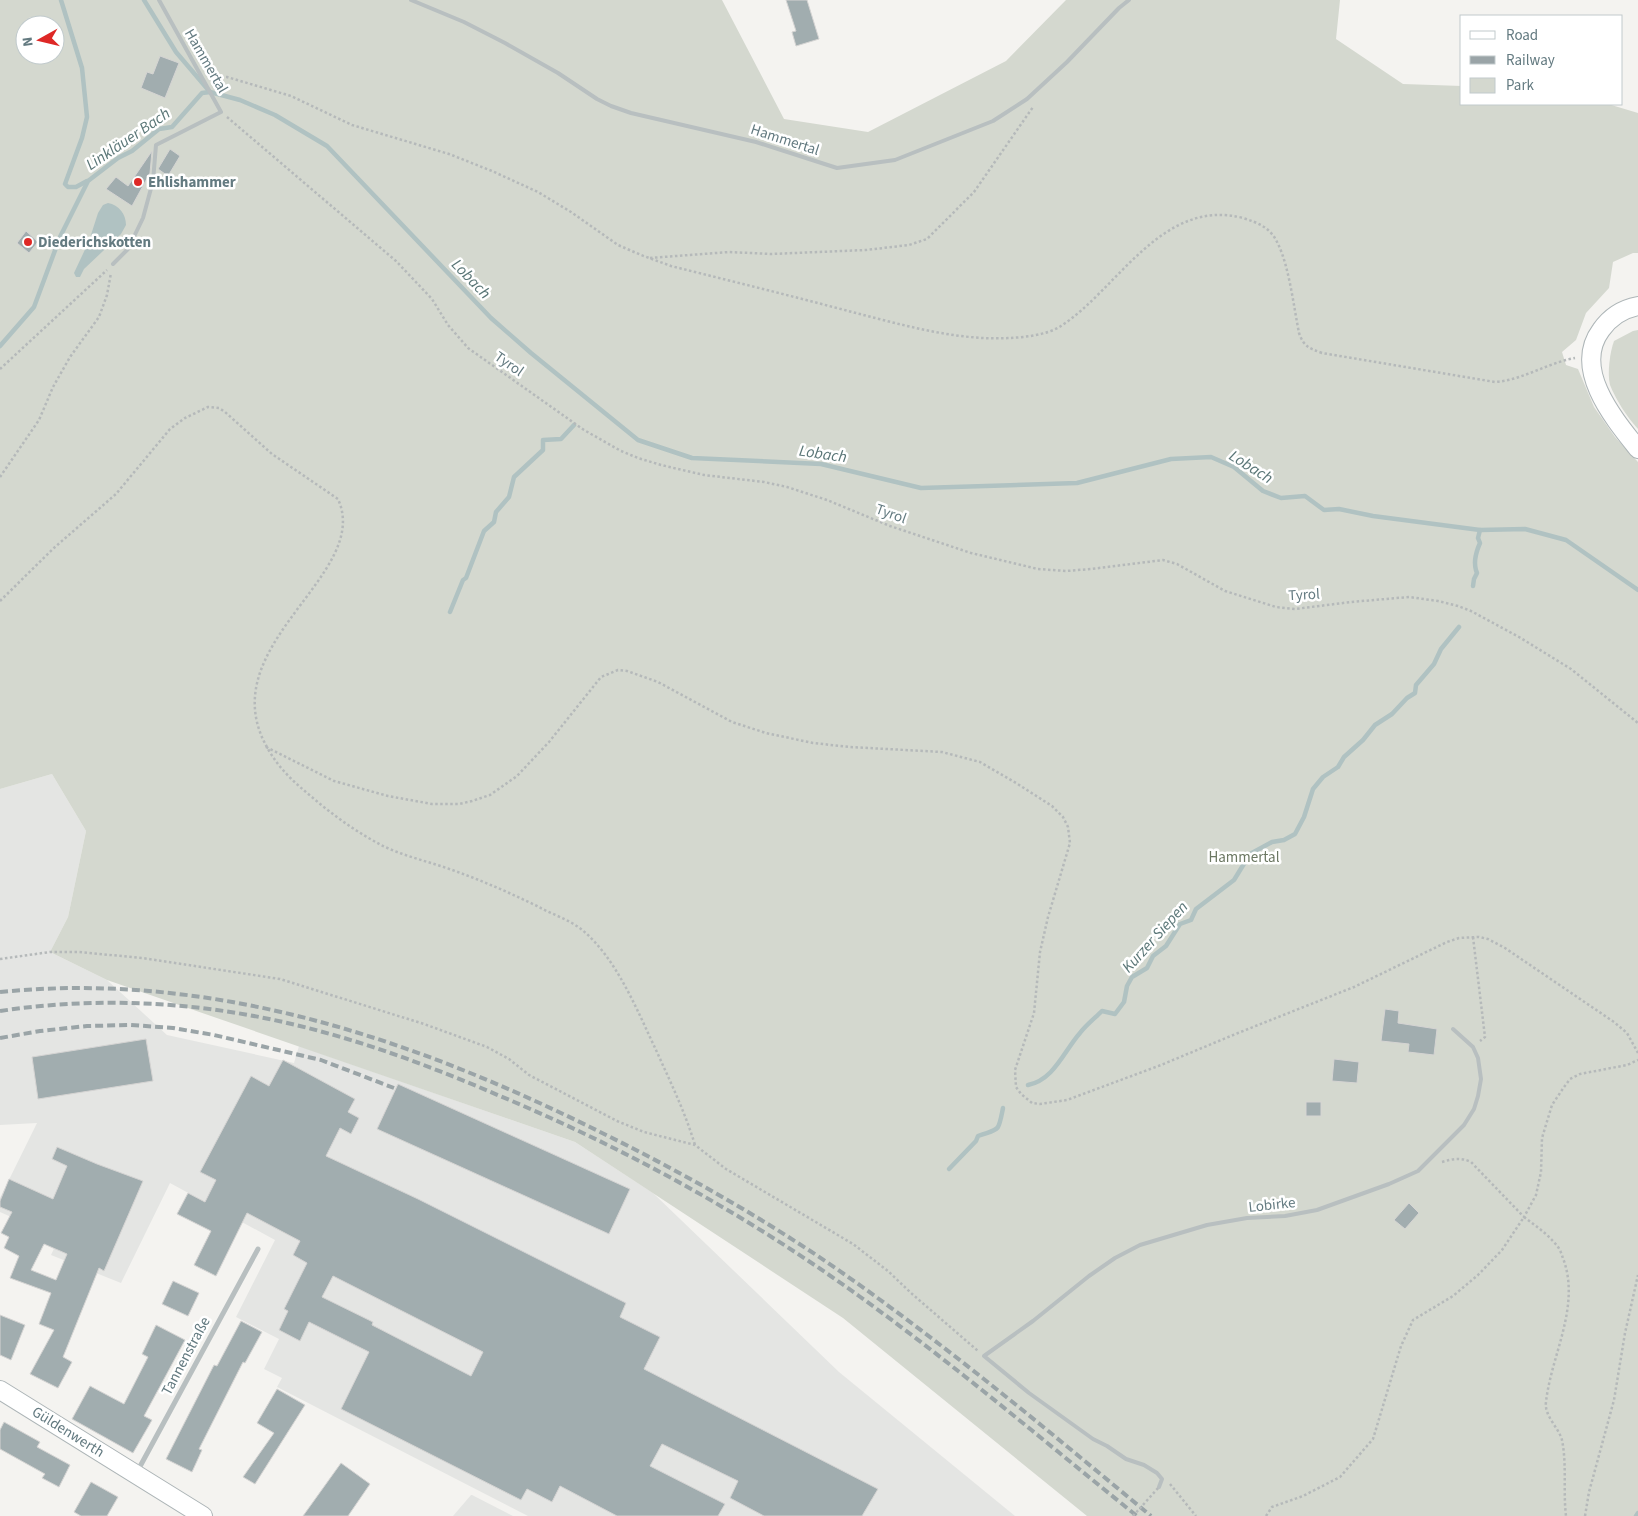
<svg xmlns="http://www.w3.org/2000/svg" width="1638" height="1516" font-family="'Source Sans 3',sans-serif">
<rect width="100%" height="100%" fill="#f4f3f0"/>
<g fill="#e4e5e3">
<polygon points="52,774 86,831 68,917 50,952 107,980 167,1035 294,1063 299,1046 575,1142 653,1193 839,1372 1015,1516 528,1516 277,1387 282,1378 264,1369 279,1339 236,1317 275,1240 170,1183 121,1283 51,1255 59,1238 0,1212 0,1198 37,1123 0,1125 0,789"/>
<polygon points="471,1495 472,1495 513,1516 453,1516"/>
</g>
<g fill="#d4d8cf" fill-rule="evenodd">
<path d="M 0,0 L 722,0 L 784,119 L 868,132 L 1006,61 L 1066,0 L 1340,0 L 1336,39 L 1403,84 L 1462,86 L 1462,104 L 1608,104 L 1638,113 L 1638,253 L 1633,253 L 1613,262 L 1609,288 L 1586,313 L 1576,340 L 1562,352 L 1566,365 L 1578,369 L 1594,407 L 1615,437 L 1638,462 L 1638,1516 L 1087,1516 L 843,1318 L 575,1142 L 107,980 L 50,952 L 68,917 L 86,831 L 52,774 L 0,789 ZM 25,25 L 55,25 L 55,55 L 25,55 Z"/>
<path d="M 1638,330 L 1638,429 C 1627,417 1616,400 1610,385 C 1607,373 1610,352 1614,341 L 1633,331 Z"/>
</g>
<path fill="#b0c2c2" d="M 108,203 C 119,205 126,214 126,225 L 121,234 L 84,269 L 80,277 L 76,277 L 74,273 L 89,241 L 98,213 L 103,205 Z"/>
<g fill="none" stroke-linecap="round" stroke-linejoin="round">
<g stroke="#b0c2c2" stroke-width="4.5">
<polyline points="61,0 82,68 87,117 82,138 65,184 68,187 76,187 87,181"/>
<polyline points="144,0 176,52 210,92 240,100 275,115 327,146 491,318 531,353 638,440 692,458 821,464 921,488 1077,483 1171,459 1211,457 1234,467 1263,491 1281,498 1305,496 1324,510 1339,509 1373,516 1480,530 1525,529 1566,540 1638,590"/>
<polyline points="0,346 34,307 60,237 88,181 118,158 132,151 159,129 172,127 202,93 210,92"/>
<path d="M 1473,586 L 1474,579 L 1477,573 C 1473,564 1476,552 1480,543 L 1478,538 L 1480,530"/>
<polyline points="450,612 463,580 466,578 484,531 494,522 496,512 509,497 514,477 543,450 543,440 561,439 574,425"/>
<path d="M 1028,1085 C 1054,1080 1064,1051 1080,1033 C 1086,1025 1095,1018 1102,1011 L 1115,1014 L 1124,1002 L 1127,986 L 1132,977 L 1147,968 L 1153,956 L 1166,946 L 1180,924 L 1191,920 L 1196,909 L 1234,880 L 1250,854 L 1272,842 L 1284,840 L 1295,834 L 1304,817 L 1313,789 L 1323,777 L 1338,767 L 1344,757 L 1363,740 L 1375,725 L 1392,714 L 1407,698 L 1415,693 L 1416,685 L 1434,664 L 1441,649 L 1459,627"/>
<path d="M 949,1169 L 976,1141 L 978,1136 C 1000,1128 998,1133 1003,1108"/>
<polyline points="1636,1516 1638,1513"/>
</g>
</g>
<g fill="#a1adaf" stroke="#d5d4d3" fill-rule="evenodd">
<polygon points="786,0 807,0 819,39 796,46 792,32 796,31"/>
<polygon points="160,56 179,63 165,98 141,88 147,72 153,74"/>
<polygon points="170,149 180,156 168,176 158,169"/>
<polygon points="152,151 150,173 132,206 106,189 116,177 128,186"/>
<polygon points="26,231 38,242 29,253 17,243"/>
<polygon points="1385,1009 1399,1011 1398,1023 1437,1029 1434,1055 1408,1052 1409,1044 1381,1041"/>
<polygon points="146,1039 153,1081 38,1099 32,1057"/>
<polygon points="1334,1059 1359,1062 1357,1083 1332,1081"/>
<path d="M 283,1060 L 355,1099 L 348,1112 L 359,1118 L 351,1134 L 340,1128 L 326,1156 L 418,1199 L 626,1303 L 620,1317 L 660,1337 L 644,1369 L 878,1489 L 862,1516 L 764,1516 L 730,1498 L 738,1481 L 662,1444 L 650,1466 L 725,1504 L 718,1516 L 617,1516 L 560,1486 L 552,1502 L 527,1489 L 521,1500 L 341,1409 L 369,1352 L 309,1322 L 300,1341 L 279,1330 L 288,1311 L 284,1309 L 307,1263 L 293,1255 L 300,1241 L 247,1213 L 216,1276 L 194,1265 L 211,1231 L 177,1214 L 188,1193 L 205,1202 L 216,1180 L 200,1172 L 251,1076 L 269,1086 ZM 333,1276 L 483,1352 L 471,1376 L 372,1325 L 373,1322 L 322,1297 Z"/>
<polygon points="398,1084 630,1189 609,1234 377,1129"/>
<rect x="1306" y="1102" width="15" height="14"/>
<path d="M 57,1147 L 97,1164 L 143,1181 L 104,1271 L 99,1268 L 63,1357 L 72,1362 L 58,1388 L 30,1374 L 54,1330 L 39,1324 L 51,1293 L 10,1278 L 19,1256 L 4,1248 L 9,1237 L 1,1233 L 12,1212 L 0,1207 L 0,1201 L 9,1179 L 53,1199 L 67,1166 L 52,1159 ZM 44,1244 L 67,1254 L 56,1280 L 31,1270 Z"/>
<polygon points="1409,1203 1419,1213 1405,1229 1394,1220"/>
<polygon points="173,1281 199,1293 188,1316 162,1304"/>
<polygon points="0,1315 25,1325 11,1360 0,1355"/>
<polygon points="241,1321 262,1332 245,1363 243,1362 199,1449 202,1450 192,1472 166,1459 214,1365 217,1366"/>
<polygon points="156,1325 185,1340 144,1416 152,1420 133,1453 72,1419 90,1386 124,1404 148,1357 142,1354"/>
<polygon points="277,1389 305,1405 255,1484 243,1477 274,1433 257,1423"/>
<polygon points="4,1422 40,1442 37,1447 70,1465 59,1487 42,1478 45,1474 0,1449 0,1430"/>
<polygon points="341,1463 370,1484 348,1516 303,1516"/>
<polygon points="91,1482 118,1497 107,1516 81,1516 74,1512"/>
</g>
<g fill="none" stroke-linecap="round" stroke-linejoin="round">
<defs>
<g id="secondary">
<path d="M 1638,306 C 1622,309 1610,317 1601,330 C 1572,369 1614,419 1638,449"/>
<polyline points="0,1390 203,1516"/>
</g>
</defs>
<use href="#secondary" stroke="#adb5b7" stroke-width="20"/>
<g stroke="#b5b9ba" stroke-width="2.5" stroke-dasharray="2.5 2.5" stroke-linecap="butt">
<path d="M 211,77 L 227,77 L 291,96 L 352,125 L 449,154 L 492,171 L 538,192 L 571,212 L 618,245 L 641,255 L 671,266 C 731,281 792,296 852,312 C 903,325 957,341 1010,338 C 1026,337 1047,335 1061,326 C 1118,289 1162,197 1243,218 C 1259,223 1271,228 1278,244 C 1289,266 1294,308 1299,333 C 1304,347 1309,348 1322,353 L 1495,382 C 1523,380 1547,363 1575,358"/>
<polyline points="227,117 396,261 432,299 448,325 468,348 584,430 621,451 638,458 661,465 704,475 764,482 787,487 827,500 890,526 971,553 1038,569 1066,571 1091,569 1163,560 1177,564 1225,591 1276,607 1295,609 1351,602 1409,597 1438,601 1458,606 1471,611 1519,637 1571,669 1638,723"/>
<polyline points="650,258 729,252 771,254 866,250 909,245 927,239 974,192 1033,107"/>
<polyline points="0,369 107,270"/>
<polyline points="0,477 39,420 53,387 70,357 99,317 107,295 111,273"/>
<path d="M 0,601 L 55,547 L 116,494 L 170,429 L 185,418 L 208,407 L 219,408 L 225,412 L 272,454 L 338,499 C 373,576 208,646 268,749 C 280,770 295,783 313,798 C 334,816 358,833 383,846 C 406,857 431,862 455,871 C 483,881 510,893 537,906 C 551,914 568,919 581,929 C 616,957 637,1010 656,1050 C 670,1081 685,1112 695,1145"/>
<polyline points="266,747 334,781 388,796 432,804 459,804 472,801 490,795 517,776 549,742 601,677 618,670 627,671 658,682 732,722 766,733 813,743 850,747 942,752 980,762 1016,783 1052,806 1063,817 1068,827 1070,843 1048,917 1040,952 1034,1013 1015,1070 1016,1087 1021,1094 1032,1103 1040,1104 1067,1100 1161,1065 1238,1033 1354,987 1447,942 1459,938 1479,937 1488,939 1505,948 1614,1022 1627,1033 1638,1053"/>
<polyline points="1473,937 1485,1037 1480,1041"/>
<polyline points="0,959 50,952 79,952 142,958 280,979 424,1024 487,1047 509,1059 529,1075 617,1121 644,1132 695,1145 726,1169 853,1244 888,1271 911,1293 978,1351"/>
<path d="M 1442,1162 C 1452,1159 1461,1157 1471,1162 L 1524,1217 L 1536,1195 L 1541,1172 L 1542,1138 L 1552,1105 L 1564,1087 L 1570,1079 L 1580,1074 L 1627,1065 L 1638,1060"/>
<polyline points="1170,1484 1196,1516"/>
<path d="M 1266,1516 L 1272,1507 L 1303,1496 L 1340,1477 L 1373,1439 L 1401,1346 L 1413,1320 L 1453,1296 L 1478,1275 L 1502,1250 L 1524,1217 C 1536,1226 1549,1235 1558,1247 C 1561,1251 1562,1256 1564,1261 C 1580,1308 1551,1356 1546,1402 C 1544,1416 1559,1428 1562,1440 C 1567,1465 1563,1491 1566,1516"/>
<polyline points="1585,1516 1589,1492 1614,1400 1625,1333 1638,1275"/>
</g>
<g stroke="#b8bfc0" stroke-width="4">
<polyline points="411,0 464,22 505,43 558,73 597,99 611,106 631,113 756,142 837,168 895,160 993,121 1027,99 1067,62 1119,8 1129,0"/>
<polyline points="113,264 128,249 143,218 153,181 156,145 221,112 159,0"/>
<polyline points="1159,1487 1162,1479 1157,1473 1144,1465 1126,1459 1107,1446 1093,1439 1029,1393 984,1356 1033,1321 1089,1276 1115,1258 1140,1245 1207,1225 1247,1218 1285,1216 1317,1210 1389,1184 1418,1171 1464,1125 1474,1109 1478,1096 1481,1079 1478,1058 1473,1047 1453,1029"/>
</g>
<polyline stroke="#b8bfc0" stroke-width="5" points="137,1472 258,1249"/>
<use href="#secondary" stroke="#fff" stroke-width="18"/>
<g stroke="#9aa4a7" stroke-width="4" stroke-dasharray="8 4" stroke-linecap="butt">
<path d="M 0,992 C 208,971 405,1036 590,1127 C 678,1170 764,1218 844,1274 C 951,1349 1051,1433 1151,1516"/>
<path d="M 0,1011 C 74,1000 150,1000 224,1011 C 320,1025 412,1058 500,1096 C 627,1149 748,1216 859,1296 C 955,1365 1045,1442 1137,1516"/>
<polyline points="0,1038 40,1031 87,1026 131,1025 173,1028 214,1035 321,1060 394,1088"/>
</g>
<polyline stroke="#b5b9ba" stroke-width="2.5" stroke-dasharray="2.5 2.5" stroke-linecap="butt" points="1133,1516 1159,1487"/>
</g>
<g fill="#de2826" stroke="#fff" stroke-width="2">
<circle cx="138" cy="182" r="5"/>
<circle cx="28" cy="242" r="5"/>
</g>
<g text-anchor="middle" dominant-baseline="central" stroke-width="5" stroke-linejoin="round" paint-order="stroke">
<g font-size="15" fill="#637a80" stroke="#fff">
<text transform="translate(206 61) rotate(60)">Hammertal</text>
<text transform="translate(785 140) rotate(18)">Hammertal</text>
<text transform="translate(509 364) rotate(35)">Tyrol</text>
<text transform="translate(891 514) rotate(20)">Tyrol</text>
<text transform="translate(1304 595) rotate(-3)">Tyrol</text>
<text transform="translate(1272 1205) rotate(-6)">Lobirke</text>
<text transform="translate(186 1356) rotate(-62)">Tannenstraße</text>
<text transform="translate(68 1432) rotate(32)">Güldenwerth</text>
</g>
<g font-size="15" font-weight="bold" fill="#637a80" stroke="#fff" text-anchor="start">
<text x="148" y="182">Ehlishammer</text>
<text x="38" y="242">Diederichskotten</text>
</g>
<g font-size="15" fill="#6b7762" stroke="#fff">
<text x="1244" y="857">Hammertal</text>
</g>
<g font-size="16" font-style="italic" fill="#5a7677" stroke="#fff">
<text transform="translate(128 139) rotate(-34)">Linkläuer Bach</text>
<text transform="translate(471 279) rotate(46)">Lobach</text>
<text transform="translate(823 454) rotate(8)">Lobach</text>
<text transform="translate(1251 467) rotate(32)">Lobach</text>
<text transform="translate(1155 937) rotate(-48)">Kurzer Siepen</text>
</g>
</g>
<rect x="1460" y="15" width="162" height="90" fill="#ffffff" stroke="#c1cacc"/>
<rect x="1470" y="31" width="25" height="8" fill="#ffffff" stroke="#c1cacc"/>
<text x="1506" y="40" font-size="15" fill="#637a80">Road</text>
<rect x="1470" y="56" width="25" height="8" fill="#9aa4a7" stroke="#c1cacc"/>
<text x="1506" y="65" font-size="15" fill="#637a80">Railway</text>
<rect x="1470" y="78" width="25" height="15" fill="#d4d8cf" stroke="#c1cacc"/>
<text x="1506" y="90" font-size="15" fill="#637a80">Park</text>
<g transform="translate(40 40) rotate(262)"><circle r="24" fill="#ffffff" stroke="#c1cacc"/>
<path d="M0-4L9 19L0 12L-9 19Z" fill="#de2826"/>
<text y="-8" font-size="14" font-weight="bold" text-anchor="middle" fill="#637a80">N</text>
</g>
</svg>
